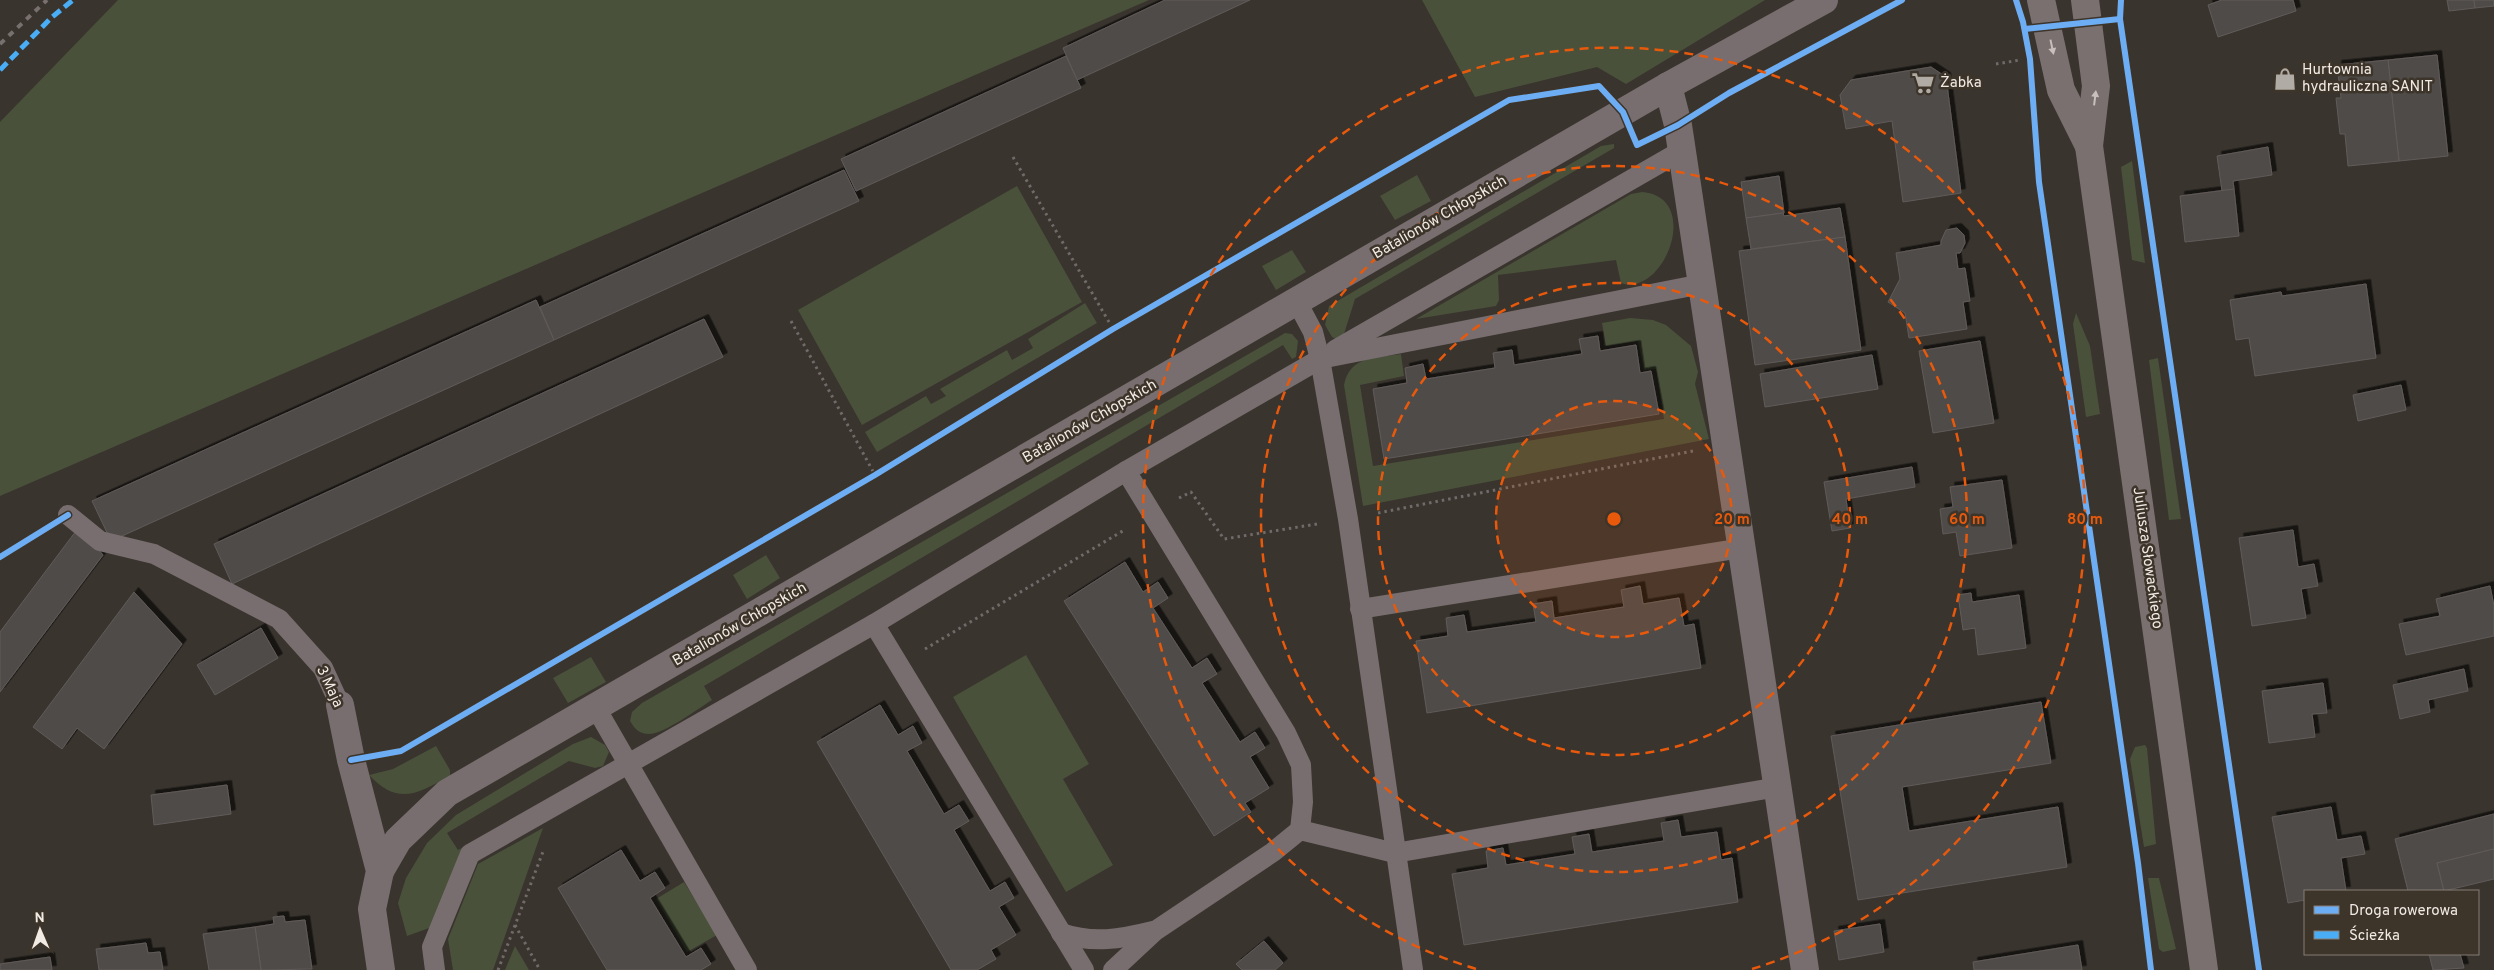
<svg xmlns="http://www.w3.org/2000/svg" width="2494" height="970" font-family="Overpass,sans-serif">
<defs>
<filter id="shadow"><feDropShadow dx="4.5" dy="-4.5" stdDeviation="0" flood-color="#0009"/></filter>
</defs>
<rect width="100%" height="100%" fill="#39342e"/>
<g fill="#49513a">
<polygon points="118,0 1149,0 0,496 0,122"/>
<polygon points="1422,0 1765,0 1626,84 1597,67 1475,97"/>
<polygon points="1614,144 1614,148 1355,299 1344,334 1338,340 1332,337 1325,325 1329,306 1601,146"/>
<polygon points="2132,161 2145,263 2132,260 2121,167"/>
<polygon points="1417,175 1431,201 1395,220 1380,196"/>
<polygon points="1017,186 1082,302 862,425 798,310"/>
<path d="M 1642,192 C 1703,197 1664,298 1621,283 L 1616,260 L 1498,275 L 1499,300 L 1496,306 L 1416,319 L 1631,194 Z"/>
<polygon points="1292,250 1306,272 1276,290 1262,266"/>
<polygon points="1085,303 1097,323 877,452 865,432 926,396 931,404 946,396 940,389 1007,350 1012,360 1033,348 1028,339"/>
<polygon points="2076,313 2090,346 2100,414 2086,417 2073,324"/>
<path d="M 1630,318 L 1653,320 L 1666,325 L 1691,346 L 1698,372 L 1695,384 L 1709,439 L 1363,506 L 1344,385 C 1350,355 1377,358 1401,354 L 1404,376 L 1360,385 L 1373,466 L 1664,419 L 1656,369 L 1644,370 L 1638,341 L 1606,346 L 1602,323 Z"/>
<path d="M 1285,333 L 1292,334 L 1298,341 L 1296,357 L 1292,359 L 1283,345 L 704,686 L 712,700 C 698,709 664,734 649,734 C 639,734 635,729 630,721 L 632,712 L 642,703 Z"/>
<polygon points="2158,358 2181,519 2169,520 2149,360"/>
<polygon points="766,555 780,578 747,599 733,575"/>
<polygon points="1026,655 1089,764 1063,779 1113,865 1066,892 953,697"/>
<polygon points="591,657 606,682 568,703 553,678"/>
<polygon points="591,737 605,745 609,752 603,766 595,768 569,761 447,833 458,850 467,845 432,927 407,936 398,903 406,878 427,843 456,815 573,744"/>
<polygon points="2145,745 2147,748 2156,844 2144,847 2130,759 2135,747"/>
<path d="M 436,746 L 450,770 L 450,776 C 417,794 398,806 369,775 L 393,769 Z"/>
<polygon points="543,828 493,970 453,970 448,939 478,864"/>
<polygon points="2148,878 2159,878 2176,949 2163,952 2159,949"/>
<polygon points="684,882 717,935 687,952 656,899"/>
<polygon points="515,946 529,970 505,970"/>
</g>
<g fill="#504b4a" stroke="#605b59" filter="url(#shadow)">
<polygon points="1165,0 1250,0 1077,80 1063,48"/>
<polygon points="2222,0 2293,0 2296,11 2218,37 2208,5"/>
<polygon points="2447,0 2474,0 2475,8 2449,11"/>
<polygon points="2474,0 2494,0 2494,6 2475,8"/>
<polygon points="2437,55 2448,156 2399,161 2388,60"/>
<polygon points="1066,56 1081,88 856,191 841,159"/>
<polygon points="2388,60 2399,161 2348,166 2345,134 2340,134 2336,98 2341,98 2337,65"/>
<polygon points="1931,67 1946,77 1961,193 1903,202 1892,121 1846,129 1840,95 1851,80"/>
<polygon points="2268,147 2272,175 2233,181 2234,189 2222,191 2217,156"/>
<polygon points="844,170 859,201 554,340 540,307"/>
<polygon points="1779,176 1784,213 1746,218 1741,182"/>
<polygon points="2234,189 2239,236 2185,242 2180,196"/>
<polygon points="1840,208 1845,237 1751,249 1746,218 1783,213 1784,216"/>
<polygon points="1957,228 1964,235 1965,243 1960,253 1956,253 1958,269 1965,268 1970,301 1963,302 1967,329 1909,338 1905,313 1888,302 1900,279 1896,253 1941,245 1941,241 1946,230"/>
<polygon points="1845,237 1861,350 1755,365 1739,251"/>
<polygon points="2366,284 2376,358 2255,376 2249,338 2236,340 2230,300 2281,292 2282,296"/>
<polygon points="536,300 554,340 111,541 92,501"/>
<polygon points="704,319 723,357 232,584 214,544"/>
<polygon points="1598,336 1600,351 1636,345 1640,373 1651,371 1659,414 1384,459 1373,389 1407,383 1405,368 1423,364 1426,379 1495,368 1493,353 1512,350 1514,365 1582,354 1579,339"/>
<polygon points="1980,341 1994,423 1933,433 1919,351"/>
<polygon points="1872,355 1878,389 1765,407 1760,374"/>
<polygon points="2401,385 2406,410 2358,421 2353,395"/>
<polygon points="1912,467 1915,487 1846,499 1850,528 1832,531 1824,482"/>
<polygon points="2002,480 2012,548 1960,556 1956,532 1943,534 1940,509 1953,507 1950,487"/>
<polygon points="79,527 103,555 0,692 0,632"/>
<polygon points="2293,530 2298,567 2314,564 2318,586 2301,589 2306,618 2252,626 2239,538"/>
<polygon points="1125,562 1143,592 1158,582 1168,598 1153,608 1192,668 1207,658 1217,674 1202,683 1240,742 1255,732 1265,748 1250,757 1269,788 1245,803 1251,812 1214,836 1064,601"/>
<polygon points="1640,586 1643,604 1679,598 1684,626 1694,624 1701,668 1427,713 1416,641 1448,636 1446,618 1464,615 1467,632 1536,622 1533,604 1552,601 1554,618 1624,607 1621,590"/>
<polygon points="2490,586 2494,606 2494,636 2406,655 2399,624 2440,616 2436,599"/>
<polygon points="134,592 182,644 104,749 77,728 62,749 33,727"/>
<polygon points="1971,593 1972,602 2019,595 2026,648 1978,655 1975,628 1963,630 1958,595"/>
<polygon points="261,628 278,658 215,695 197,665"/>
<polygon points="2464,669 2468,691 2428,700 2430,712 2400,719 2393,685"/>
<polygon points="2323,683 2327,713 2312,714 2315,737 2269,743 2262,691"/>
<polygon points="2041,702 2051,763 1902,787 1909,831 2058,807 2067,867 1858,900 1831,736"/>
<polygon points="880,705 898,735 913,726 922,743 907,751 944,814 959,805 969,821 954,830 990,891 1005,882 1014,898 999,907 1016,935 991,950 996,959 977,970 951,970 817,742"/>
<polygon points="227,785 231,814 154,825 151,795"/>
<polygon points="2331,807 2337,840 2361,836 2365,854 2341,858 2346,891 2305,891 2305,900 2288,903 2272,817"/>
<polygon points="2494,814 2494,849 2437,863 2444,891 2408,891 2395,839"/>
<polygon points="1678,820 1681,837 1717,832 1721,860 1732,858 1738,902 1464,945 1452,874 1488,868 1486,851 1503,848 1506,865 1575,854 1572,837 1589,834 1592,852 1664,841 1661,823"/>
<polygon points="2494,849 2494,879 2444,891 2437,863"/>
<polygon points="621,850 640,881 655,872 665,888 650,898 686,957 701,948 711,964 701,970 607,970 558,888"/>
<polygon points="284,916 285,922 305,920 312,969 261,970 255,927 274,924 273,917"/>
<polygon points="1880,924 1884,952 1839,960 1834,931"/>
<polygon points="255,927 261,970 209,970 203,934"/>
<polygon points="1264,941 1283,963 1275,970 1242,970 1236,964"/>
<polygon points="146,943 148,953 160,952 163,970 99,970 96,949"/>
<polygon points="2078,945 2082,970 1974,970 1973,962"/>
<polygon points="2429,954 2460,954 2464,968 2433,970"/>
<polygon points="50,957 52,970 0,970 0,964"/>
</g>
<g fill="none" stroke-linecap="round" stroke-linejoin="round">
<g stroke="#716a69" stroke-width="3" stroke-dasharray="2.5 4" stroke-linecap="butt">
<polyline points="1996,64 2020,60"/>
<polyline points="1013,157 1113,329"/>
<polyline points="791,321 875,475"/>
<polyline points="1179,498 1191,492 1224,539 1317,524"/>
<polyline points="1378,513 1693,451"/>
<polyline points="925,649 1126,529"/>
<polyline points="515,925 540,970"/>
<polyline points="498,970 544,849"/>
</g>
<g stroke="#786e6f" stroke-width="20">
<polyline points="1297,302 1313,332 1320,359 1348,519 1413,970"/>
<polyline points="1335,350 1681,151"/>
<polyline points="1126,471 1286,733 1301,765 1303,802 1300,830"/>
<polyline points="68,515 100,541 154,554 279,619 323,668 340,705"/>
<polyline points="1360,609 1742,548"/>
<polyline points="874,624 1084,970"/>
<polyline points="596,708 747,970"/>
<path d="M 1061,933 C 1093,944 1121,939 1153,931"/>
<polyline points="435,970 432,947 470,854 874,624 1126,471 1320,359 1702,284"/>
<polyline points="1113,970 1155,931 1273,852 1300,830 1395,853 1778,787"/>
</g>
<g stroke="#786e6f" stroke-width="28">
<polyline points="1668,86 1678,125 1805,970"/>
<polyline points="340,705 351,760 380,871 372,909 381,970"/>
<polyline points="380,871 398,840 447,793 1668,86 1824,0"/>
</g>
<g stroke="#7b7070" stroke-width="28">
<polyline points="2041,0 2061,90 2089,146"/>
<polyline points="2085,0 2096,86 2089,146 2204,970"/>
</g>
<polyline stroke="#77706f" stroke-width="4" stroke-dasharray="6 6" stroke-linecap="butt" points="0,44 47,0"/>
<polyline stroke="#49aef6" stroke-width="5" stroke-dasharray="10 5" stroke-linecap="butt" points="0,70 51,18 73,0"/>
<defs>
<g id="cycleway">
<polyline points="2016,0 2023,22 2030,59 2039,182 2138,863 2151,970"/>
<polyline points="2121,0 2120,19 2259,970"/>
<polyline points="2025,29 2120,19"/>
<polyline points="0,557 68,515"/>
<polyline points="351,760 401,751 875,475 1113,329 1509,100 1599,86 1623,112 1637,145 1678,125 1729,93 1902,0"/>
</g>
</defs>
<use href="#cycleway" stroke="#3d342a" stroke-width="9"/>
<use href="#cycleway" stroke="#6dadf4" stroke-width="6"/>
</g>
<defs><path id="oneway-solid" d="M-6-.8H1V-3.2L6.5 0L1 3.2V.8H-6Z" transform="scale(1.25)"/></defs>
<g fill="#c8c0bc">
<use href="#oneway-solid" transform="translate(2052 47) rotate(78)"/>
<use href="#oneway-solid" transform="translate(2095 98) rotate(-83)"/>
</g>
<circle cx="1614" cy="519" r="118" fill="#e8590c" fill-opacity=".12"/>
<g fill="none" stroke="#e8590c" stroke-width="2.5" stroke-dasharray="9 6">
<circle cx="1614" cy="519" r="118"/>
<circle cx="1614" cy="519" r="236"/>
<circle cx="1614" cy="519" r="353"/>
<path d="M1476 969A471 471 0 1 1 1752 969"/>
</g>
<defs>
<symbol id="shop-bare" viewBox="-9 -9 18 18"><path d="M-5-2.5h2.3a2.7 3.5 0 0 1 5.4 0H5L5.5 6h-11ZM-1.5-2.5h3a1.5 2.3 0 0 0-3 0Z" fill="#b1aba5" stroke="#3d342a" stroke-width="2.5" paint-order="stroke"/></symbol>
<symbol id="supermarket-bare" viewBox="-9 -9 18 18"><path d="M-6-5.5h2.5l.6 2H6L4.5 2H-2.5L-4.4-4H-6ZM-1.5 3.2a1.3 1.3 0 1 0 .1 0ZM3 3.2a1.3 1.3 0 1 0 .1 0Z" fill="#b1aba5" stroke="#3d342a" stroke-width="2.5" paint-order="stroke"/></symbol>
</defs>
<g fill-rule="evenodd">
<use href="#shop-bare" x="2269" y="63" width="32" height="32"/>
<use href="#supermarket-bare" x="1907" y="67" width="32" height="32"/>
</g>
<g text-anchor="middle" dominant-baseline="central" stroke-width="5" stroke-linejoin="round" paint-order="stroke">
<g font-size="15" fill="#f1ebe5" stroke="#3d342a" text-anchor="start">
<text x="2302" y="70">Hurtownia<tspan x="2302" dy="17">hydrauliczna SANIT</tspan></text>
<text x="1940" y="83">Żabka</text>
</g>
<g font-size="15" fill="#f1ebe5" stroke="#3d342a">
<text transform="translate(1440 218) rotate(-30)">Batalionów Chłopskich</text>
<text transform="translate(1090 422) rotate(-30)">Batalionów Chłopskich</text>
<text transform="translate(2147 558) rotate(82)">Juliusza Słowackiego</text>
<text transform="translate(740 625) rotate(-30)">Batalionów Chłopskich</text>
<text transform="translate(329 687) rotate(65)">3 Maja</text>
</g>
</g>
<circle cx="1614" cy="519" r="8" fill="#e8590c" stroke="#3d342a" stroke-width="2.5"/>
<g font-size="15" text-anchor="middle" font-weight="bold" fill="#e8590c" stroke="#3d342a" stroke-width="5" stroke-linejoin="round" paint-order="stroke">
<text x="1732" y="524">20 m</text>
<text x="1850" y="524">40 m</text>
<text x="1967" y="524">60 m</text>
<text x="2085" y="524">80 m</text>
</g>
<rect x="2304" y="890" width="175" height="65" fill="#3d342a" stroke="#857d75"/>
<rect x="2314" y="906" width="25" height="8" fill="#6dadf4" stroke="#857d75"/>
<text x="2349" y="915" font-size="15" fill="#f1ebe5">Droga rowerowa</text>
<rect x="2314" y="931" width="25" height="8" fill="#49aef6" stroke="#857d75"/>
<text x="2349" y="940" font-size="15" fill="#f1ebe5">Ścieżka</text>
<g transform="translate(40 930) rotate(358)" stroke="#3d342a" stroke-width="4" paint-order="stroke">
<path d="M0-4L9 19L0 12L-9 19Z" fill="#f1ebe5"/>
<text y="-8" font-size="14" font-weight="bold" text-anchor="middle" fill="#f1ebe5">N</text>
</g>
</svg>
